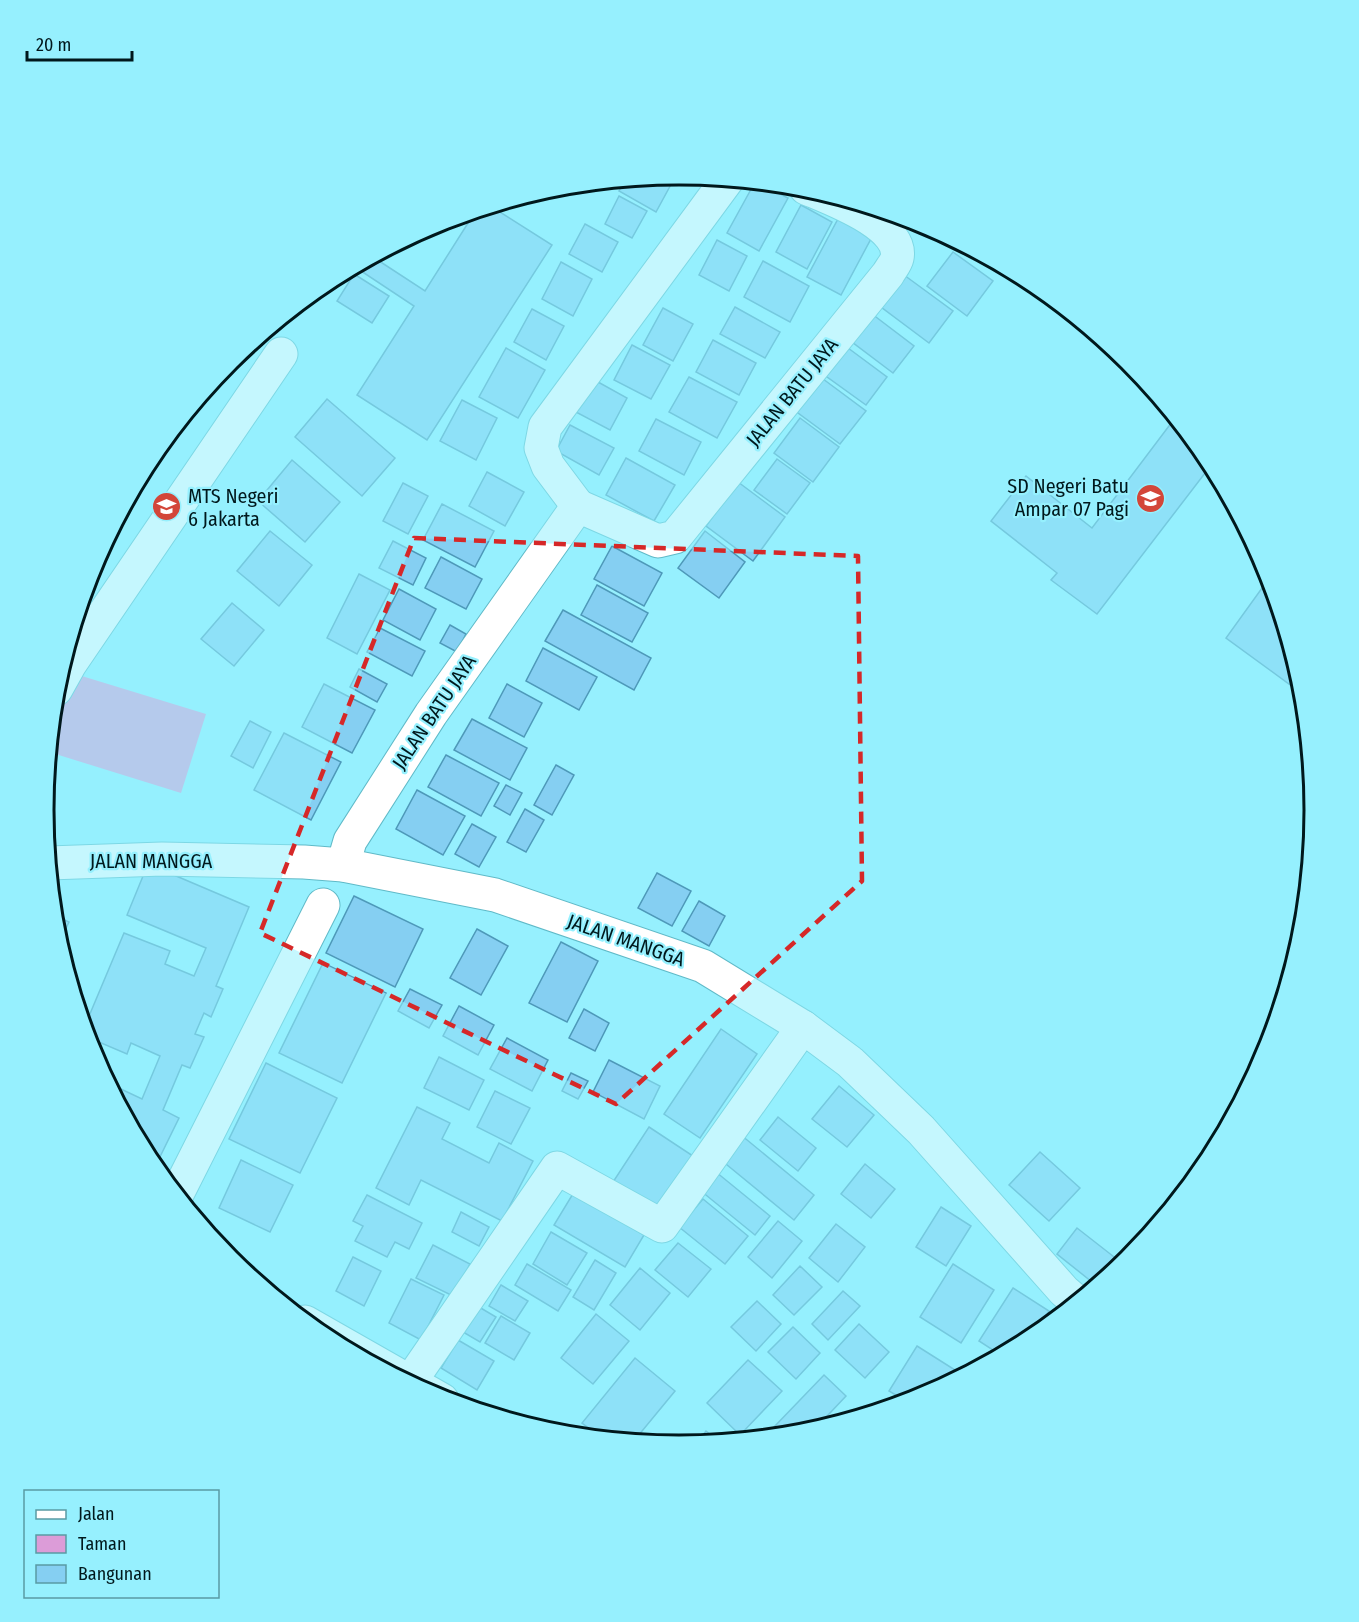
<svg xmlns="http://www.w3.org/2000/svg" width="1359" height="1622" font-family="'Fira Sans Condensed',sans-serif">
<rect width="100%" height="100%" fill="#96f0fe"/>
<polygon fill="#dc9cd8" points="72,673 206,714 181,793 49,752 50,742"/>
<g fill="#85cff2" stroke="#4e99b9" stroke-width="1.5">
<polygon points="673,176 675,177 656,212 619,191 625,180"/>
<polygon points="755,182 759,183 788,198 759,251 727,233"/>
<polygon points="619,196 647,211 632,238 605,224"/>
<polygon points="801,205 832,222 807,269 776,252"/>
<polygon points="492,207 552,245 427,440 357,395 414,306 355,267 373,257 425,291 475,212"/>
<polygon points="839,217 873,235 841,295 807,277"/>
<polygon points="585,224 618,242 602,272 569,254"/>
<polygon points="717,240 747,256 729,291 699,275"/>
<polygon points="953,252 993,281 967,316 927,286"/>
<polygon points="763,261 809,286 790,322 744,297"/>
<polygon points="561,262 592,279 573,316 542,299"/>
<polygon points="354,274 389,296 372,323 337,301"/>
<polygon points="904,275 953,311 929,343 881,307"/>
<polygon points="735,307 780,332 765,358 720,334"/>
<polygon points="663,308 693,324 673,361 643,345"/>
<polygon points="532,309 564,326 546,360 514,342"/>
<polygon points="872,314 914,346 893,373 852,342"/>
<polygon points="713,340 756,363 739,395 696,372"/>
<polygon points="632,345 670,365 651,399 614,380"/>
<polygon points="844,345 887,377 866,405 823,374"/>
<polygon points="506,348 545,370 518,418 479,397"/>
<polygon points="1121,355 1129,362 1148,384 1118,360"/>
<polygon points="815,373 866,411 840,444 790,407"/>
<polygon points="589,377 627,398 610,430 572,410"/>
<polygon points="689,377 737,402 717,438 669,412"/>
<polygon points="327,399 395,458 362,496 295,437"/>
<polygon points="462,400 497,418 476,460 440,441"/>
<polygon points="800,418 839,447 813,482 774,453"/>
<polygon points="1175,418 1212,464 1097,614 1051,580 1057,573 991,521 1026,476 1092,528"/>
<polygon points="656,419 701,442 684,475 639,451"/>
<polygon points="178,424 101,551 151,457"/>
<polygon points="570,425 614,448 599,475 556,451"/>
<polygon points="626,458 675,485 654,521 606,495"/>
<polygon points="777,459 810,483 787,514 754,490"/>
<polygon points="292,460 340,502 305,542 258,501"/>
<polygon points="487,472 524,492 505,526 469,506"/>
<polygon points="738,482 785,517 753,561 706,526"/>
<polygon points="403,483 428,496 408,534 383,521"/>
<polygon points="442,504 494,531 475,567 423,540"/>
<polygon points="270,531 312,565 279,606 237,571"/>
<polygon points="705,531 745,562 719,598 678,568"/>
<polygon points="393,541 426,558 413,585 379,568"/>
<polygon points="612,546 662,573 644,606 594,579"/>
<polygon points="441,557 482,579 466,609 425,588"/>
<polygon points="359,574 390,590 357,654 327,638"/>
<polygon points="1270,577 1303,687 1304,695 1226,638"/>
<polygon points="597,585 648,613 632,642 581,615"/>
<polygon points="399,589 436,609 420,640 383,620"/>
<polygon points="232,603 264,630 234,666 201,639"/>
<polygon points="563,610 651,658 634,690 545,641"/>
<polygon points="450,625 466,634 457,652 440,643"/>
<polygon points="380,628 425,651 412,676 367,652"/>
<polygon points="543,648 597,677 579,710 526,681"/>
<polygon points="359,669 387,684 377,702 350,687"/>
<polygon points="324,684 375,710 352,753 302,727"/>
<polygon points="507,684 542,703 524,737 489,718"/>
<polygon points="472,719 527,748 510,780 454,750"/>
<polygon points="250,721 271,732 253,768 231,756"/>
<polygon points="284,733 341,762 311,820 254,790"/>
<polygon points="446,755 499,783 481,816 428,787"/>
<polygon points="556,765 574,775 552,815 534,805"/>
<polygon points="506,785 522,793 510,815 494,806"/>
<polygon points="417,790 465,816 443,855 396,829"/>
<polygon points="525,809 544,820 526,852 507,842"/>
<polygon points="472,824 496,837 479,867 455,854"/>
<polygon points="148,864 249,907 216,986 223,989 211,1017 204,1013 195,1034 204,1037 190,1068 182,1065 163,1110 179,1118 154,1169 106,1082 142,1099 160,1056 131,1043 127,1054 87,1037 84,1028 124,933 170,951 165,964 194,976 206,948 127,915"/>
<polygon points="657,873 691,891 672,926 638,908"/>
<polygon points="354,896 423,929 395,987 326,953"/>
<polygon points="699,901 725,916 709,946 682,931"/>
<polygon points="54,915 69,922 58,944 56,935"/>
<polygon points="477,929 508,946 481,995 450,978"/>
<polygon points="561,942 598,961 567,1022 529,1003"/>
<polygon points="323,963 386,993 342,1083 279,1053"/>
<polygon points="410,989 442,1005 429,1028 398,1011"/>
<polygon points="459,1006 494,1025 478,1055 443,1036"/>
<polygon points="584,1009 609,1023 595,1051 569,1038"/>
<polygon points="721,1029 757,1054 700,1138 664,1114"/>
<polygon points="507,1038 548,1060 532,1091 490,1069"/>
<polygon points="439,1057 484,1080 469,1110 424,1088"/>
<polygon points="609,1060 660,1086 644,1119 593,1092"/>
<polygon points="266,1063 337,1098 300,1173 229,1139"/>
<polygon points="571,1073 588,1081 578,1099 562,1091"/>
<polygon points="839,1086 874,1115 847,1147 812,1119"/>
<polygon points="495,1091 530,1108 511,1144 477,1127"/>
<polygon points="417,1107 450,1123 442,1139 489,1163 499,1143 533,1161 502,1221 421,1180 409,1205 376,1188"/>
<polygon points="778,1117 816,1148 798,1171 760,1140"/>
<polygon points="649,1127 693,1156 656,1211 613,1182"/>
<polygon points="741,1135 814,1195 794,1220 721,1160"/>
<polygon points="1040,1152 1080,1188 1049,1221 1009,1185"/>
<polygon points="241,1160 293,1185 270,1232 219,1208"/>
<polygon points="865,1164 895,1189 871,1218 841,1194"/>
<polygon points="716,1172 770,1216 755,1235 701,1191"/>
<polygon points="574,1192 644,1235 625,1267 554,1225"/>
<polygon points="367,1195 422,1223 409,1249 395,1242 387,1257 355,1241 363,1226 353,1221"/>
<polygon points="703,1199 748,1236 725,1264 679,1227"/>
<polygon points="941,1207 971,1226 946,1266 916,1247"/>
<polygon points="461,1212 489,1227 479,1246 452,1232"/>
<polygon points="778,1221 802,1241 772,1278 748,1257"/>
<polygon points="836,1224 865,1247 838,1282 809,1258"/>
<polygon points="1077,1228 1118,1260 1097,1286 1057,1254"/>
<polygon points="551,1232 587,1253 567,1285 533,1264"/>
<polygon points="678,1243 711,1269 688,1297 655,1270"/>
<polygon points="433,1245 470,1264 453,1296 416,1278"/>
<polygon points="353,1257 381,1271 364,1306 336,1291"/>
<polygon points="595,1260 616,1273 594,1310 573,1297"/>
<polygon points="527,1264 571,1290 558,1311 515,1285"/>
<polygon points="953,1264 994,1290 961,1343 920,1317"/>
<polygon points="800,1266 822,1287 794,1315 773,1295"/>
<polygon points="640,1268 670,1293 640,1330 610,1305"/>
<polygon points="411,1279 444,1295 421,1340 389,1323"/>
<polygon points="501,1285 528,1301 515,1321 489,1306"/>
<polygon points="1013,1288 1049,1311 1030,1341 1002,1356 979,1341"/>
<polygon points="843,1291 860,1306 828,1340 812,1324"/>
<polygon points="757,1301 781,1324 756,1351 731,1327"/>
<polygon points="479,1307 496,1317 480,1342 463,1332"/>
<polygon points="596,1314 629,1341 593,1384 561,1358"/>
<polygon points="501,1316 530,1333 514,1360 485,1343"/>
<polygon points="859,1324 889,1352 865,1378 835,1350"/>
<polygon points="793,1327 820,1353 796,1379 768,1352"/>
<polygon points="458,1340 494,1361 477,1390 441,1368"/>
<polygon points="917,1346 963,1375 961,1378 923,1399 909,1403 889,1391"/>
<polygon points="635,1358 675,1391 633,1442 603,1439 582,1423"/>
<polygon points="748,1360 782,1391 740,1435 707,1403"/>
<polygon points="824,1375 846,1396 812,1432 784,1437 774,1427"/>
<polygon points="863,1408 872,1414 857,1419"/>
<polygon points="706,1431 721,1443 695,1445"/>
</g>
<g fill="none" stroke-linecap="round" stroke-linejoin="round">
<defs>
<g id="minor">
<polyline points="578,506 548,466 541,448 545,427 727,180"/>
<polyline points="56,689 70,664 281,354"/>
<polyline points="49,863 162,859 304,862 343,865 495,895 703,966 803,1027 850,1062 921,1130 1064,1291 1078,1303"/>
<path d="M 343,865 L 350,841 L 431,714 L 578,506 L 658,541 L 675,537 L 888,274 C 890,270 896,263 897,258 C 904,225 829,198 806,188"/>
<polyline points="176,1196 323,905"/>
<polyline points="305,1322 442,1400"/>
<polyline points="410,1382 557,1168 662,1226 803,1027"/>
</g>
</defs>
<use href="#minor" stroke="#60bac8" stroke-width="35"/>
<use href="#minor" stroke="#fff" stroke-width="33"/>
</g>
<path d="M0 0H1359V1622H0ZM 414,538 L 858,556 L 862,881 L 616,1104 L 260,933 Z" fill="#96f0fe" fill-opacity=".55" fill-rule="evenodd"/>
<path fill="none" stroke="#d62828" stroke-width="4.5" stroke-dasharray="12 8" stroke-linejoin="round" d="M 414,538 L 858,556 L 862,881 L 616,1104 L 260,933 Z"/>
<defs>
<symbol id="school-disc" viewBox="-11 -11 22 22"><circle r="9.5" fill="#d34639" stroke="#96f0fe"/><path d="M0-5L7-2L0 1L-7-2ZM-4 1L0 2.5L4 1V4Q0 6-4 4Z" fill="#fff"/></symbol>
</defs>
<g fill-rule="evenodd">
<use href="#school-disc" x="1134" y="482" width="33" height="33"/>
<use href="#school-disc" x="150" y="490" width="33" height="33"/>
</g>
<g text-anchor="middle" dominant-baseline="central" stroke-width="4.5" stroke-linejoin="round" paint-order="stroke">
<g font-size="20" fill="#00181c" stroke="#96f0fe">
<text transform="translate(792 392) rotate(-51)">JALAN BATU JAYA</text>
<text transform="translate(434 712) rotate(-56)">JALAN BATU JAYA</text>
<text x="151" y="861">JALAN MANGGA</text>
<text transform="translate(626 940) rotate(19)">JALAN MANGGA</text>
</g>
<g font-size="20" fill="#00181c" stroke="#96f0fe" text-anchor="end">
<text x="1129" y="486">SD Negeri Batu<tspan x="1129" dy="23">Ampar 07 Pagi</tspan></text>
<text x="188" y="496" text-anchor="start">MTS Negeri<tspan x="188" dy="23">6 Jakarta</tspan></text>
</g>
</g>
<path d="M0 0H1359V1622H0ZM54 810a625 625 0 1 1 1250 0a625 625 0 1 1-1250 0Z" fill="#96f0fe" fill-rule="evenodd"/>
<path fill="none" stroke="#00181c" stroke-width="3" d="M54 810a625 625 0 1 1 1250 0a625 625 0 1 1-1250 0Z"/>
<rect x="24" y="1490" width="195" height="108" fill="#96f0fe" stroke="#5a9aa4" stroke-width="1.5"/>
<rect x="36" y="1510" width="30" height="9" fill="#ffffff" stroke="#5a9aa4" stroke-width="1.5"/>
<text x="78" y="1520" font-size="18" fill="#00181c">Jalan</text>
<rect x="36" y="1535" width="30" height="18" fill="#dc9cd8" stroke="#5a9aa4" stroke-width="1.5"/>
<text x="78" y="1550" font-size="18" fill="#00181c">Taman</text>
<rect x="36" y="1565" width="30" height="18" fill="#85cff2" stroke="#5a9aa4" stroke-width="1.5"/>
<text x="78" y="1580" font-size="18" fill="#00181c">Bangunan</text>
<path d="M27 51v9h105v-9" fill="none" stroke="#00181c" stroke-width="3"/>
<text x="36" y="51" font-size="18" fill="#00181c" stroke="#96f0fe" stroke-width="4.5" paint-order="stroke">20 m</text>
</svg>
